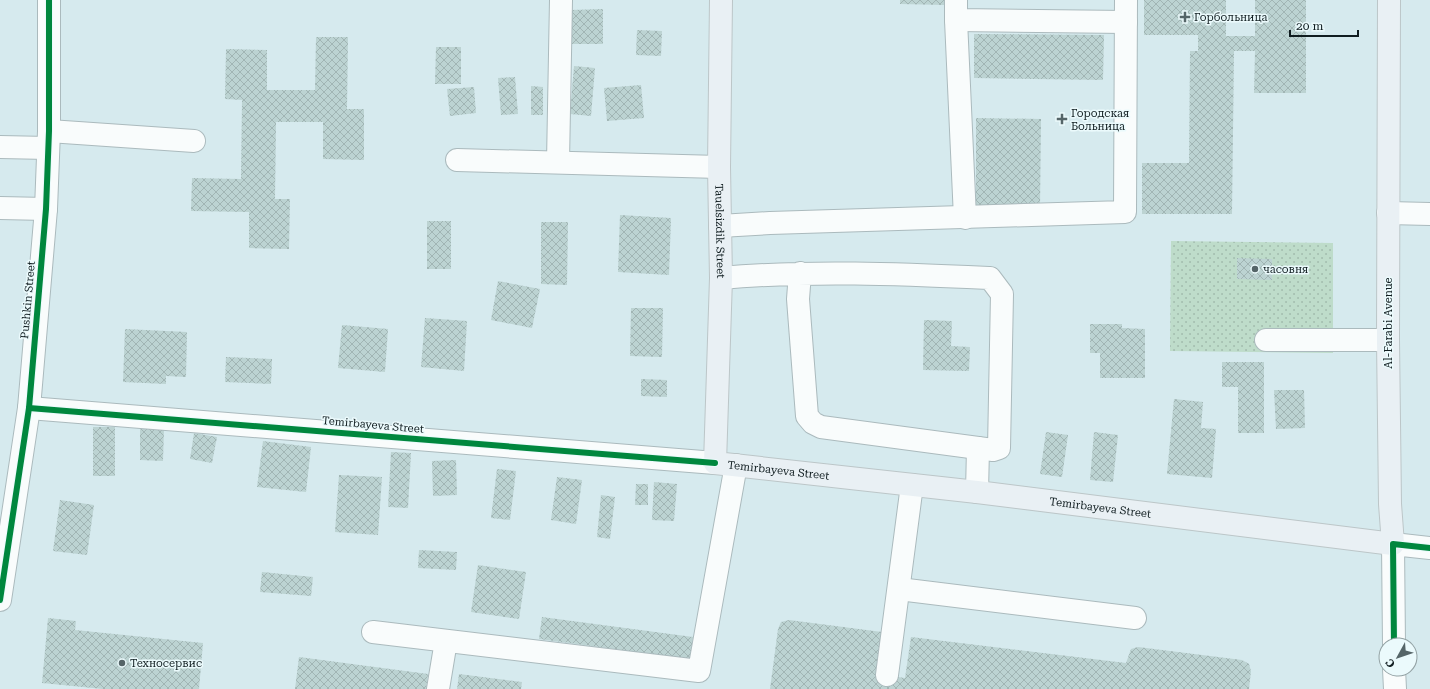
<svg xmlns="http://www.w3.org/2000/svg" width="1430" height="689" font-family="'Roboto Serif',serif">
<defs>
<pattern id="grass-dots" width="8" height="8" patternUnits="userSpaceOnUse"><rect width="8" height="8" fill="#bedcca"/><path d="M2 2h.1M6 6h.1" fill="none" stroke="#a2bcad" stroke-width="1.8" stroke-linecap="round"/></pattern>
<pattern id="building-cross-hatch" width="8" height="8" patternUnits="userSpaceOnUse"><rect width="8" height="8" fill="#bcd3d2"/><path d="M0 0l8 8M0 8l8-8" fill="none" stroke="#a1b5b4"/></pattern>
</defs>
<rect width="100%" height="100%" fill="#d6eaee"/>
<polygon fill="url(#grass-dots)" points="1171,241 1333,243 1333,353 1170,351"/>
<g fill="url(#building-cross-hatch)">
<polygon points="900,0 945,0 945,5 900,4"/>
<polygon points="1144,0 1226,0 1226,36 1255,36 1255,0 1306,0 1306,93 1254,93 1255,51 1234,51 1232,214 1142,214 1142,163 1189,163 1190,51 1198,51 1198,35 1144,35"/>
<polygon points="603,9 603,44 571,44 571,10"/>
<polygon points="637,30 662,31 661,56 636,55"/>
<polygon points="974,34 1104,35 1103,80 974,78"/>
<polygon points="316,37 348,37 347,109 364,109 364,160 323,159 323,122 276,122 275,199 290,199 289,249 249,248 249,212 191,211 192,178 241,179 242,100 225,99 226,49 267,50 267,90 315,90"/>
<polygon points="436,47 461,47 461,84 435,84"/>
<polygon points="574,66 595,68 591,116 570,114"/>
<polygon points="515,77 518,114 501,115 498,78"/>
<polygon points="641,85 644,118 607,121 604,88"/>
<polygon points="531,86 543,87 543,115 531,115"/>
<polygon points="474,87 476,113 450,116 447,89"/>
<polygon points="976,118 1041,119 1040,208 976,207"/>
<polygon points="620,215 671,218 669,275 618,272"/>
<rect x="427" y="221" width="24" height="48"/>
<polygon points="541,222 568,222 567,285 541,284"/>
<polygon points="1237,258 1272,259 1272,280 1237,279"/>
<polygon points="498,281 540,289 532,328 491,320"/>
<polygon points="631,308 663,308 662,357 630,356"/>
<polygon points="425,318 467,321 464,371 421,367"/>
<polygon points="924,320 952,321 951,346 970,347 969,371 923,370"/>
<polygon points="1090,324 1122,324 1122,328 1145,329 1145,378 1100,378 1100,353 1090,353"/>
<polygon points="342,325 388,329 385,372 338,368"/>
<polygon points="125,329 187,332 186,377 166,376 166,384 123,382"/>
<polygon points="226,357 272,359 271,384 225,382"/>
<polygon points="1222,362 1264,362 1264,433 1238,433 1238,387 1222,387"/>
<polygon points="641,379 667,380 667,397 641,396"/>
<polygon points="1274,390 1304,390 1305,428 1276,429"/>
<polygon points="1174,399 1203,402 1201,428 1216,429 1212,478 1167,474"/>
<rect x="93" y="427" width="22" height="49"/>
<polygon points="140,427 164,428 163,461 140,460"/>
<polygon points="1046,432 1068,435 1062,477 1040,474"/>
<polygon points="1094,432 1118,435 1113,482 1090,480"/>
<polygon points="194,433 217,437 212,463 190,459"/>
<polygon points="263,441 311,447 306,492 257,487"/>
<polygon points="391,452 411,453 408,508 388,507"/>
<polygon points="456,460 457,495 433,496 432,461"/>
<polygon points="497,469 516,471 510,520 491,518"/>
<polygon points="339,475 382,477 378,535 335,532"/>
<polygon points="557,477 582,480 576,524 551,520"/>
<polygon points="654,482 677,484 674,521 652,520"/>
<polygon points="636,484 648,484 648,505 635,505"/>
<polygon points="601,495 615,497 610,539 597,537"/>
<polygon points="60,500 94,505 87,555 53,551"/>
<polygon points="419,550 457,552 456,570 418,568"/>
<polygon points="478,565 526,572 519,619 471,612"/>
<polygon points="262,572 313,577 311,596 260,592"/>
<polygon points="542,617 693,637 690,659 539,639"/>
<polygon points="48,618 76,621 75,630 203,643 199,689 103,689 42,683"/>
<polygon points="789,620 882,632 876,674 905,678 911,637 1126,663 1131,649 1138,647 1242,660 1249,664 1251,671 1249,689 770,689 778,629 781,622"/>
<polygon points="299,657 428,674 426,689 295,689"/>
<polygon points="459,674 522,682 521,689 457,689"/>
</g>
<g fill="none" stroke-linecap="round" stroke-linejoin="round">
<defs>
<g id="minor">
<polyline points="956,0 956,20 1126,22"/>
<polyline points="956,20 965,218"/>
<polyline points="49,131 194,141"/>
<polyline points="0,147 48,148"/>
<polyline points="457,160 719,167"/>
<polyline points="558,162 561,0"/>
<polyline points="0,208 46,209"/>
<polyline points="1388,213 1430,214"/>
<polyline points="720,226 770,223 1125,212 1126,0"/>
<path d="M 721,278 C 811,270 900,274 990,278 L 1002,294 L 999,448 L 993,450 L 821,427 L 813,423 L 807,416 L 798,299 L 800,273"/>
<polyline points="1266,340 1388,340"/>
<polyline points="29,408 715,463"/>
<polyline points="977,492 978,448"/>
<polyline points="899,589 1135,618"/>
<polyline points="0,600 29,408 46,209 49,131 49,0"/>
<polyline points="373,632 699,671 736,465"/>
<polyline points="1394,645 1393,544 1430,548"/>
<polyline points="1394,669 1395,689"/>
<polyline points="887,675 912,485"/>
<polyline points="438,689 446,641"/>
</g>
<g id="major">
<path id="s1" d="M 721,0 L 719,167 L 721,278 L 715,463 L 977,492 L 1393,544 L 1390,504 L 1388,340 L 1389,0"/>
</g>
</defs>
<use href="#minor" stroke="#abbabd" stroke-width="24"/>
<use href="#major" stroke="#bcc6c8" stroke-width="24"/>
<use href="#minor" stroke="#f9fcfc" stroke-width="22"/>
<use href="#major" stroke="#e9f0f4" stroke-width="22"/>
<defs>
<g id="cycleway">
<polyline points="29,408 715,463"/>
<polyline points="0,600 29,408 46,209 49,131 49,0"/>
<polyline points="1394,645 1393,544 1430,548"/>
</g>
</defs>
<use href="#cycleway" stroke="#ebfafc" stroke-width="8"/>
<use href="#cycleway" stroke="#00873e" stroke-width="6"/>
</g>
<g fill="#556568" stroke="#ebfafc" stroke-width="1.5">
<path d="M1183 11h4v4h4v4h-4v4h-4v-4h-4v-4h4z"/>
<path d="M1060 113h4v4h4v4h-4v4h-4v-4h-4v-4h4z"/>
<circle cx="1255" cy="269" r="4"/>
<circle cx="122" cy="663" r="4"/>
</g>
<g text-anchor="middle" dominant-baseline="central" stroke-width="3" stroke-linejoin="round" paint-order="stroke">
<g font-size="11" fill="#101d20" stroke="#ebfafc" text-anchor="start">
<text x="1194" y="17">Горбольница</text>
<text x="1071" y="113">Городская<tspan x="1071" dy="13">Больница</tspan></text>
<text x="1263" y="269">часовня</text>
<text x="130" y="663">Техносервис</text>
</g>
<g font-size="11" fill="#101d20" stroke="#ebfafc">
<text stroke="none"><textPath href="#s1" startOffset="231">Tauelsіzdіk Street</textPath></text>
<text transform="translate(28 300) rotate(-85)">Pushkin Street</text>
<text transform="translate(1388 323) rotate(-90)">Al-Farabi Avenue</text>
<text transform="translate(373 425) rotate(5)">Temirbayeva Street</text>
<text stroke="none"><textPath href="#s1" startOffset="527">Temirbayeva Street</textPath></text>
<text stroke="none"><textPath href="#s1" startOffset="851">Temirbayeva Street</textPath></text>
</g>
</g>
<g transform="translate(1398 657) rotate(230)"><circle r="19" fill="#ebfafc" stroke="#93a2a4"/>
<path d="M0-3L7 15L0 10L-7 15Z" fill="#556568"/>
<text y="-6" font-size="11" font-weight="bold" text-anchor="middle" fill="#101d20">С</text>
</g>
<path d="M1290 30v6h68v-6" fill="none" stroke="#101d20" stroke-width="2"/>
<text x="1296" y="30" font-size="12" fill="#101d20" stroke="#ebfafc" stroke-width="3" paint-order="stroke">20 m</text>
</svg>
